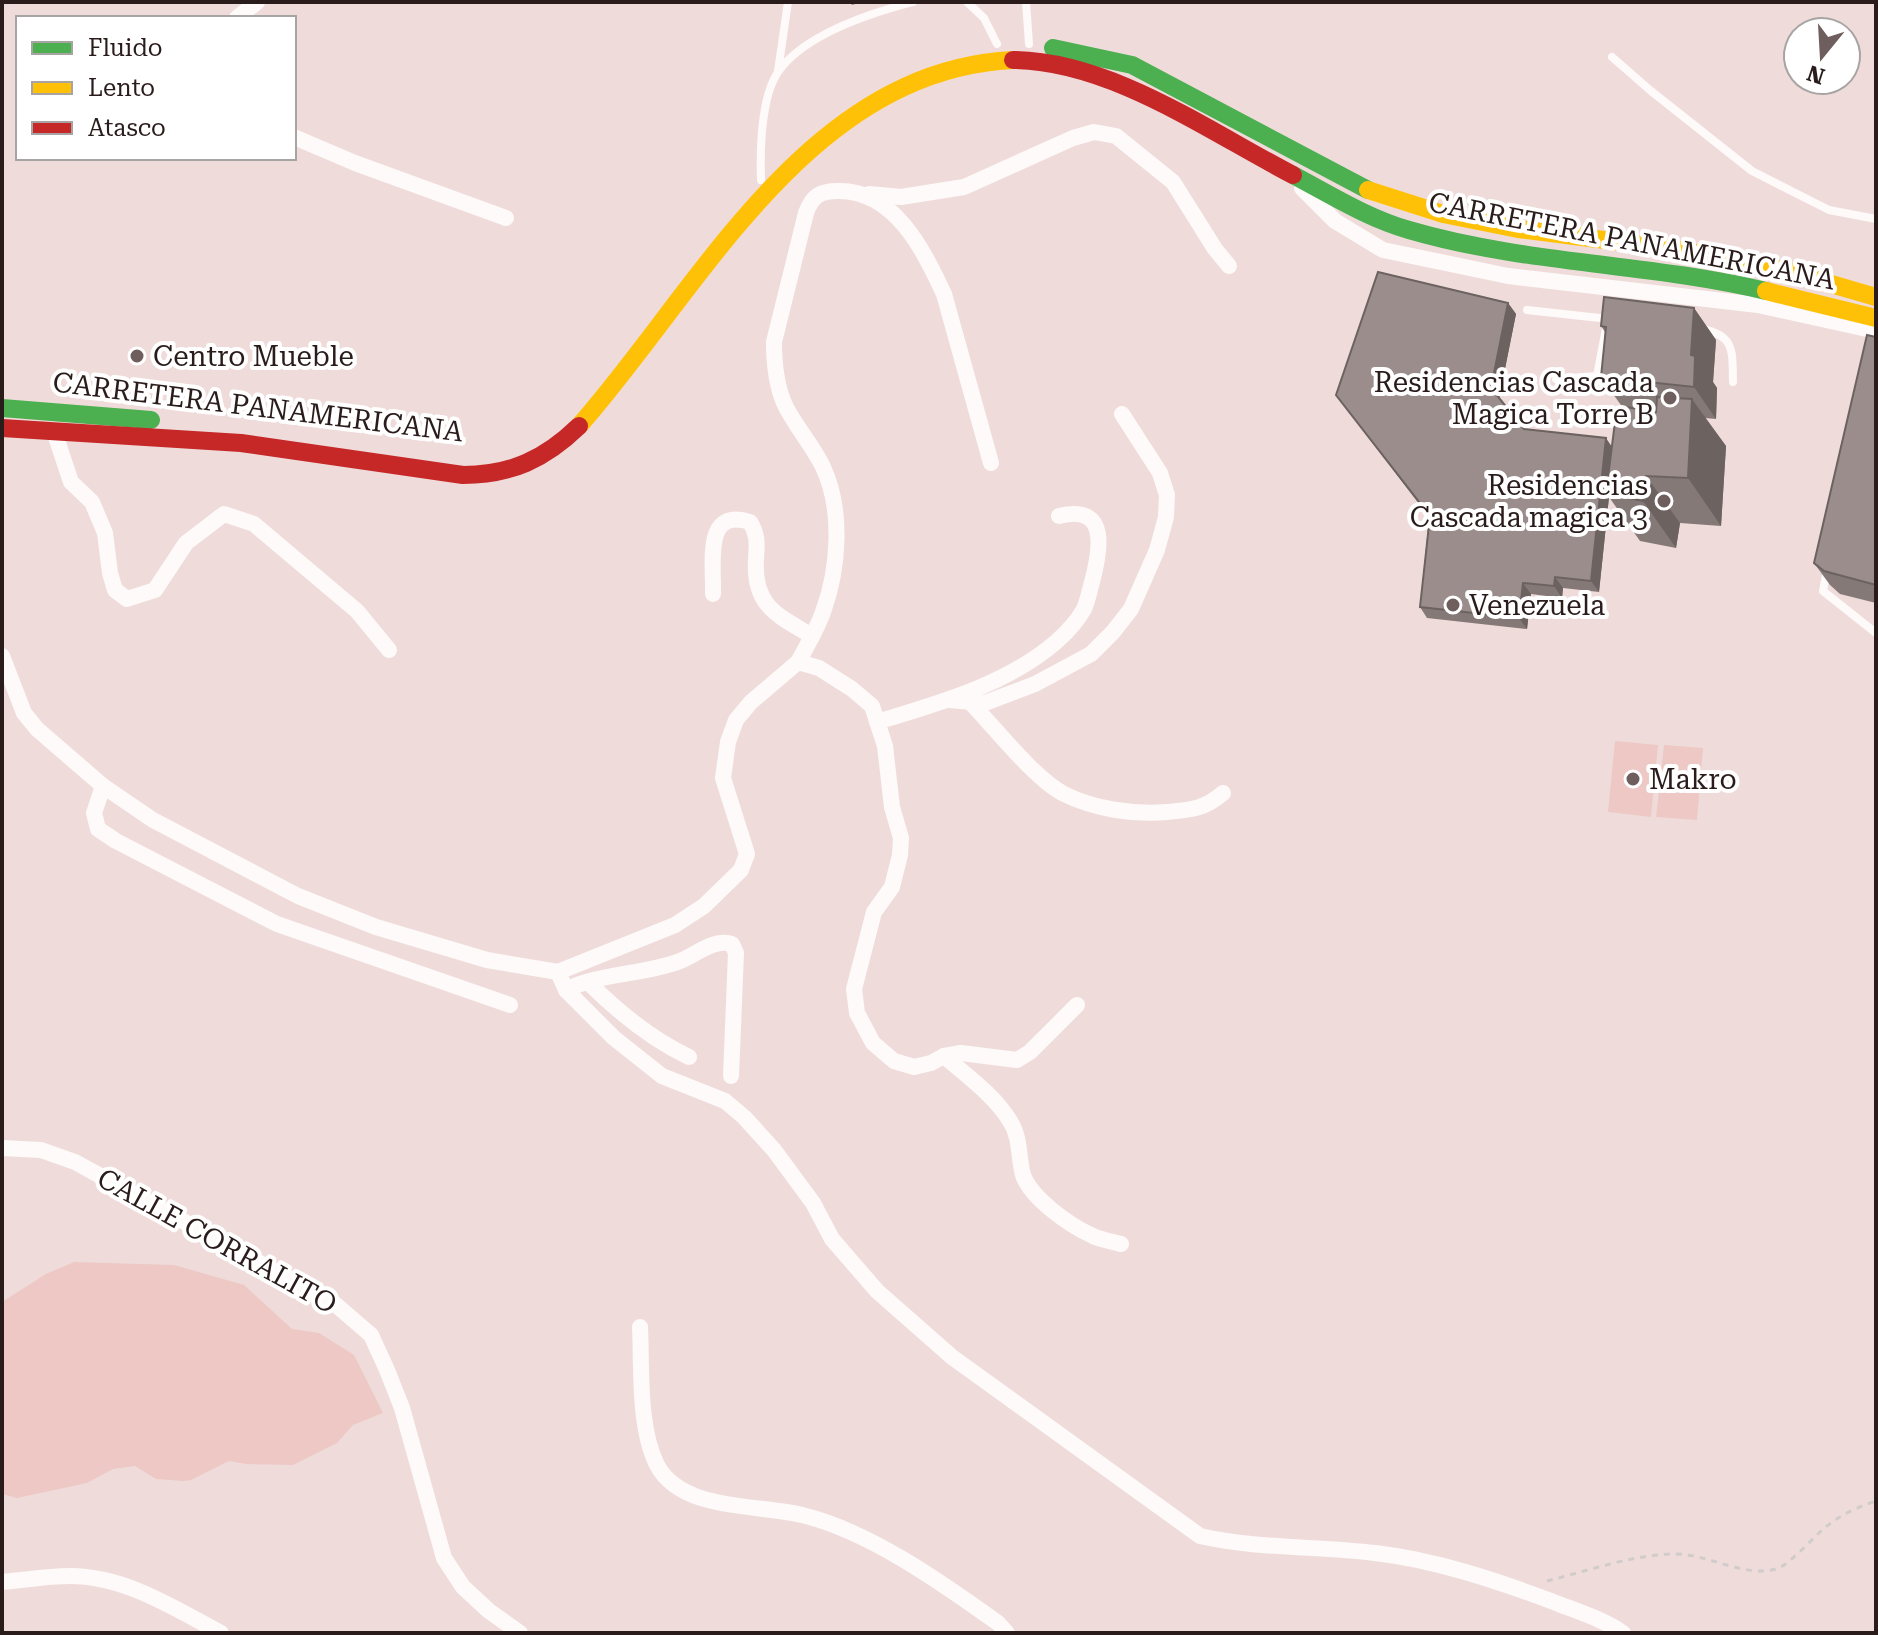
<svg xmlns="http://www.w3.org/2000/svg" width="1878" height="1635" font-family="'Roboto Serif',serif">
<rect width="100%" height="100%" fill="#efdcda"/>
<g fill="#edc8c5">
<polygon points="1615,741 1658,745 1651,817 1608,812"/>
<polygon points="1664,745 1703,748 1697,820 1656,817"/>
<polygon points="74,1262 174,1265 244,1285 292,1329 319,1333 354,1355 383,1413 353,1425 337,1443 293,1465 246,1464 229,1461 191,1480 183,1481 156,1479 135,1466 113,1469 87,1483 17,1498 2,1494 2,1302 46,1274"/>
</g>
<g fill="none" stroke-linecap="round" stroke-linejoin="round">
<path stroke="#d1cccb" stroke-width="3" stroke-dasharray="6 6" stroke-linecap="butt" d="M 1547,1581 C 1588,1571 1631,1555 1673,1554 C 1707,1553 1743,1578 1776,1569 C 1790,1565 1814,1536 1827,1526 C 1842,1514 1858,1507 1876,1501"/>
<g stroke="#fdfaf9" stroke-width="8">
<polyline points="967,2 984,18 997,44"/>
<polyline points="1026,2 1029,44"/>
<polyline points="1612,57 1651,91 1752,171 1829,210 1876,219"/>
<polyline points="778,71 788,2"/>
<path d="M 761,180 C 760,150 761,97 778,72 C 804,35 871,13 913,2"/>
<polyline points="1527,310 1609,319"/>
<path d="M 1702,329 C 1736,336 1732,352 1733,382"/>
<polyline points="1556,379 1597,376 1606,328"/>
<polyline points="1827,570 1823,591 1876,633"/>
</g>
<g stroke="#fdfaf9" stroke-width="16">
<polyline points="237,18 257,2"/>
<polyline points="294,137 355,163 506,218"/>
<polyline points="1302,188 1335,221 1383,250 1508,276 1758,305 1876,331"/>
<polyline points="869,194 901,197 964,187 1073,138 1094,132 1116,136 1173,182 1215,249 1229,266"/>
<polyline points="54,431 71,482 92,502 105,533 110,573 115,590 127,599 155,590 186,543 224,514 254,524 357,611 389,650"/>
<path d="M 713,594 C 714,563 703,507 750,522 C 758,535 757,544 756,559 C 753,606 777,615 812,636"/>
<polyline points="2,656 24,713 37,729 103,786 153,820 298,896 376,927 487,960 558,972 675,925 704,906 741,870 747,854 723,778 728,742 736,720 751,702 798,662 819,668 852,689 872,706 885,746 892,807 901,838 900,855 892,887 874,912 854,989 857,1013 873,1043 894,1061 914,1067 931,1063 944,1056 961,1053 1017,1060 1030,1052 1077,1005"/>
<path d="M 798,662 C 807,646 817,629 823,612 C 839,568 843,510 823,467 C 812,444 794,425 784,403 C 776,384 774,362 774,342 L 806,213 C 812,196 820,191 838,191 C 894,190 923,249 944,294 L 991,463"/>
<polyline points="949,700 985,703 1035,684 1091,654 1113,632 1131,609 1157,550 1166,517 1167,495 1160,473 1122,414"/>
<path d="M 971,703 C 995,728 1035,779 1064,794 C 1094,809 1134,815 1167,812 C 1190,810 1205,809 1223,793"/>
<path d="M 877,722 C 939,703 1006,685 1056,642 C 1065,634 1078,620 1084,609 C 1087,603 1089,593 1091,586 C 1100,553 1111,503 1059,516"/>
<polyline points="103,786 94,813 98,829 116,841 277,924 510,1005"/>
<path d="M 558,972 L 566,990 L 614,1038 L 662,1076 L 725,1101 L 744,1117 L 774,1150 L 813,1203 L 832,1239 L 877,1291 L 952,1357 L 1200,1536 C 1257,1549 1317,1546 1375,1553 C 1435,1560 1495,1580 1551,1601 C 1576,1611 1601,1618 1623,1633"/>
<path d="M 588,982 C 618,1012 651,1039 689,1057"/>
<path d="M 566,990 C 599,973 644,975 680,961 C 696,955 714,938 732,944 L 736,953 L 731,1076"/>
<path d="M 944,1056 C 967,1076 994,1095 1010,1121 C 1021,1138 1018,1157 1023,1175 C 1031,1198 1069,1225 1091,1235 C 1100,1240 1111,1241 1121,1244"/>
<polyline points="2,1148 41,1150 75,1162 335,1304 371,1335 387,1370 402,1408 444,1558 463,1587 489,1611 520,1633"/>
<path d="M 640,1327 C 642,1369 638,1427 657,1465 C 682,1512 759,1504 802,1515 C 869,1531 942,1583 998,1623 L 1007,1633"/>
<path d="M 2,1582 C 25,1580 48,1576 70,1576 C 125,1576 174,1608 221,1633"/>
</g>
<g stroke="#4caf50" stroke-width="18">
<polyline points="1053,48 1132,65 1368,190"/>
<path d="M 1293,175 C 1331,195 1367,218 1409,230 C 1525,264 1648,263 1766,291"/>
<polyline points="2,408 151,420"/>
</g>
<g stroke="#ffc107" stroke-width="18">
<polyline points="1368,190 1443,214 1518,229 1675,249 1783,270 1876,297"/>
<polyline points="1766,291 1876,318"/>
<path d="M 579,426 C 700,289 807,70 1013,60"/>
</g>
<g stroke="#c62828" stroke-width="18">
<path d="M 1013,60 C 1111,61 1208,131 1293,175"/>
<path d="M 2,428 L 241,443 L 463,475 C 511,475 545,459 579,426"/>
</g>
</g>
<g fill="#857978">
<polygon points="850,2 862,2 852,5"/>
<polygon points="1508,303 1516,314 1499,398 1524,429 1612,447 1623,408 1601,377 1605,332 1601,326 1694,308 1716,340 1713,382 1717,388 1716,419 1705,418 1726,446 1721,526 1680,523 1676,548 1640,541 1609,497 1599,592 1563,588 1562,598 1531,594 1527,629 1427,618 1420,607 1429,517 1336,395"/>
<polygon points="1876,337 1876,603 1840,594 1830,585 1814,563"/>
</g>
<g fill="#6c6361">
<polygon points="1508,303 1516,314 1499,399 1491,388"/>
<polygon points="1694,308 1716,340 1713,382 1717,388 1716,419 1694,387 1691,355"/>
<polygon points="1692,399 1726,446 1721,526 1688,478"/>
<polygon points="1606,438 1614,450 1606,493 1609,497 1599,592 1591,581"/>
<polygon points="1646,476 1680,523 1676,548 1643,501"/>
<polygon points="1555,577 1563,588 1562,598 1554,586"/>
<polygon points="1523,583 1531,594 1527,629 1519,618"/>
</g>
<g fill="#9b8d8b" stroke="#6c6361" stroke-width="2">
<polygon points="1378,272 1508,303 1491,388 1524,429 1606,438 1591,581 1555,577 1554,586 1523,583 1519,618 1420,607 1430,516 1336,395"/>
<polygon points="1604,297 1694,308 1691,355 1695,356 1694,387 1601,377 1606,327 1601,326"/>
<polygon points="1867,335 1876,337 1876,585 1824,571 1814,563"/>
<polygon points="1657,397 1692,399 1688,478 1646,476 1643,501 1606,493 1616,414 1626,407 1656,412"/>
</g>
<g fill="#6e5f5e" stroke="#fff" stroke-width="3">
<circle cx="137" cy="356" r="8"/>
<circle cx="1670" cy="398" r="8"/>
<circle cx="1664" cy="501" r="8"/>
<circle cx="1453" cy="605" r="8"/>
<circle cx="1633" cy="779" r="8"/>
</g>
<g text-anchor="middle" dominant-baseline="central" stroke-width="8" stroke-linejoin="round" paint-order="stroke">
<g font-size="28" fill="#291c1b" stroke="#fff">
<text transform="translate(1632 241) rotate(11)">CARRETERA PANAMERICANA</text>
<text transform="translate(258 407) rotate(7)">CARRETERA PANAMERICANA</text>
<text transform="translate(217 1241) rotate(29)">CALLE CORRALITO</text>
</g>
<g font-size="28" fill="#291c1b" stroke="#fff" text-anchor="start">
<text x="153" y="356">Centro Mueble</text>
<text x="1654" y="382" text-anchor="end">Residencias Cascada<tspan x="1654" dy="32">Magica Torre B</tspan></text>
<text x="1648" y="485" text-anchor="end">Residencias<tspan x="1648" dy="32">Cascada magica 3</tspan></text>
<text x="1469" y="605">Venezuela</text>
<text x="1649" y="779">Makro</text>
</g>
</g>
<rect width="1878" height="1635" fill="none" stroke="#291c1b" stroke-width="8"/>
<rect x="16" y="16" width="280" height="144" fill="#ffffff" stroke="#a9a4a4" stroke-width="2"/>
<rect x="32" y="42" width="40" height="12" fill="#4caf50" stroke="#a9a4a4" stroke-width="2"/>
<text x="88" y="56" font-size="24" fill="#291c1b">Fluido</text>
<rect x="32" y="82" width="40" height="12" fill="#ffc107" stroke="#a9a4a4" stroke-width="2"/>
<text x="88" y="96" font-size="24" fill="#291c1b">Lento</text>
<rect x="32" y="122" width="40" height="12" fill="#c62828" stroke="#a9a4a4" stroke-width="2"/>
<text x="88" y="136" font-size="24" fill="#291c1b">Atasco</text>
<g transform="translate(1822 56) rotate(198)"><circle r="38" fill="#ffffff" stroke="#a9a4a4" stroke-width="2"/>
<path d="M0-6L14 30L0 20L-14 30Z" fill="#6e5f5e"/>
<text y="-12" font-size="22" font-weight="bold" text-anchor="middle" fill="#291c1b">N</text>
</g>
</svg>
